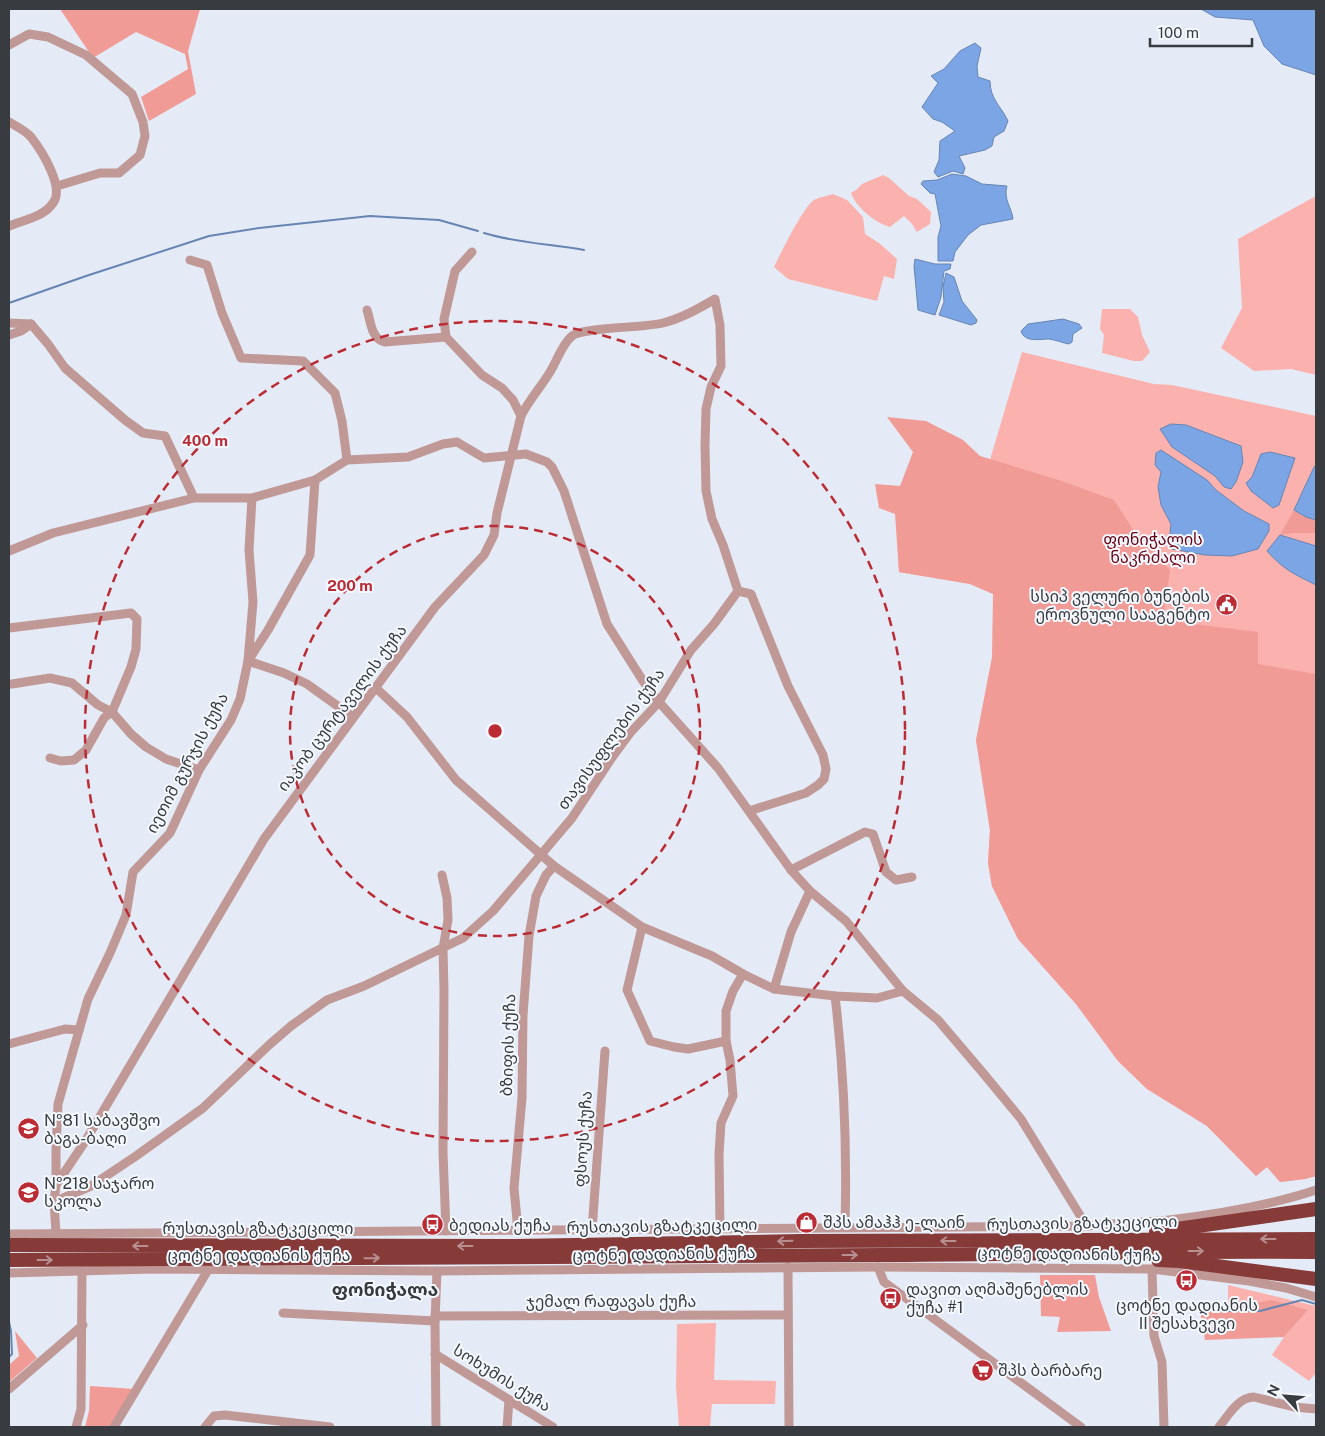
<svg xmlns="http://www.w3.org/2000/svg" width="1325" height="1436" font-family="'Public Sans','Noto Sans Georgian',sans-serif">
<rect width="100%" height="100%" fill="#e4ebf6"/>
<g fill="#fbb2ae">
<path d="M 883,175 L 889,178 L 909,196 L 917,199 L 931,212 L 930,224 L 917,232 L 912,224 L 904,216 L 890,227 C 875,223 856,207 851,193 L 856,190 L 862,184 Z"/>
<path d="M 833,194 L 847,200 L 863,217 L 865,234 L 879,243 L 897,259 L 894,279 L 884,276 L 877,301 L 788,279 L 774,267 C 781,253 803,207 814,200 C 819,197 828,196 833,194 Z"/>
<polygon points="1316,196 1316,375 1291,369 1254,371 1221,348 1242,308 1238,239"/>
<polygon points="1102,309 1130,309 1138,317 1142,335 1150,352 1142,361 1134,361 1102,353 1104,335 1100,329"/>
<polygon points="1022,352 1154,384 1172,385 1316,416 1316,1176 1305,1179 1280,1182 1267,1167 1256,1176 1207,1126 1147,1089 1118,1061 1076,1004 1018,939 992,886 988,863 990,830 976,740 1012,730 993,594 970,584 899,572 898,558 989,463"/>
<polygon points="1228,1285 1316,1306 1316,1373 1309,1381 1272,1355 1284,1337 1308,1310 1228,1309"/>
<polygon points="716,1323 714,1380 776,1381 775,1404 712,1404 710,1427 679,1427 676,1387 677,1324"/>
</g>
<g fill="#f19b97">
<polygon points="60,9 200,9 188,51 196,94 149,121 141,97 188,69 185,54 136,32 93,58"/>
<polygon points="887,417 926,421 963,440 980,456 1062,481 1114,500 1134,531 1170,570 1163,620 1258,632 1258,664 1316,674 1316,1176 1305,1179 1280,1182 1267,1167 1256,1176 1207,1126 1147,1089 1118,1061 1076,1004 1018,939 992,886 988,863 990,830 976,740 992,657 993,594 970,584 899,572 895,514 879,508 875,484 900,486 913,452"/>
<polygon points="1294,510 1306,517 1316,520 1316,533 1293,533 1280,535"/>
<polygon points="1040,1275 1095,1275 1099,1297 1111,1331 1057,1332 1060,1317 1041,1316"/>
<polygon points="1271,1300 1308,1310 1284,1337 1205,1340 1200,1311 1228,1309"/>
<polygon points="15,1331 37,1358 9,1382 9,1365 19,1356"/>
<polygon points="90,1386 135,1389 111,1427 85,1427 89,1411"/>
</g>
<g fill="#7ba5e5" stroke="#6785b3">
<polygon points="1201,9 1316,9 1316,75 1282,64 1264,46 1253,20 1215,17"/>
<path d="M 975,43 L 981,48 L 977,66 L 978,77 L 990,81 C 990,99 1001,106 1008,121 L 1004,131 L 994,137 L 992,146 L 985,150 L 959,156 L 965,168 L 963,174 L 953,171 L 938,177 L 934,172 L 939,160 L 940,141 L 955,131 L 942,122 L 933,119 L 922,107 L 938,83 L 931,76 L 944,69 L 960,51 Z"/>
<path d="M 952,174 L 966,176 L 982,184 L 1007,186 C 1003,199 1012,208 1013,219 L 981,225 L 968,235 L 955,252 L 953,261 L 938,261 L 938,237 L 941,226 L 935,194 L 930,193 L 921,184 L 923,181 L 937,180 Z"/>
<polygon points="915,259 935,264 951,264 950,269 944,271 941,297 935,315 918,310 914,266"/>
<polygon points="946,273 954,277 962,301 977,320 976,323 971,325 939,315 944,302 943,287"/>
<path d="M 1063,319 L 1079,324 L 1082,328 L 1073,334 L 1072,342 L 1069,344 C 1063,343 1056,340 1049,339 C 1039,339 1025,343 1021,331 L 1028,324 Z"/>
<polygon points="1171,424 1186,425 1241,446 1243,462 1236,482 1231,489 1224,487 1215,476 1172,447 1160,429"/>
<polygon points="1161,450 1207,480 1216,490 1244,511 1269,524 1269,531 1258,549 1232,556 1205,555 1172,549 1170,533 1171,524 1161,505 1158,487 1161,472 1155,465 1156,453"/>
<polygon points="1270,452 1295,458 1279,505 1273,508 1251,491 1246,483 1252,477 1261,454"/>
<polygon points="1316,465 1316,520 1306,517 1294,510 1314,467"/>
<path d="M 1280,535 L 1316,546 L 1316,585 C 1294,574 1284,570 1267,551 Z"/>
</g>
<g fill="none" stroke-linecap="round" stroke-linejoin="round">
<g stroke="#6785b3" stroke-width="2">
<path d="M 484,233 C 516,243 551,244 584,250"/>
<polyline points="9,303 86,276 209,236 259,228 370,216 439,220 478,231"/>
<polyline points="1215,1311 1260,1311 1302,1300 1316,1304"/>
<polyline points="9,1322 11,1331 12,1354 9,1357"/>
</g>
<g stroke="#c09997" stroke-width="9">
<polyline points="9,45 29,34 48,37 86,55 132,94 143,122 145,136 140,155 119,173 100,173 57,186"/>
<path d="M 9,122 C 16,126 26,131 31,137 C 42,151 65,188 53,203 C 44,217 23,220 9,226"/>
<polyline points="472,252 455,271 444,319 446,337 482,375 502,388 513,400 521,416"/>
<polyline points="190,260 207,265 222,313 241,358 303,361 335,393 342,421 347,460"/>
<path d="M 367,310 C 371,322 371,339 385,342 L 446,337"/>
<polyline points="9,323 31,324"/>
<polyline points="31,324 48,344 65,368 125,420 143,433 165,436 194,498"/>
<polyline points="9,335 21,331 31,324"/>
<polyline points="9,551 53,533 194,498 252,498 315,480 347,460 408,457 443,444 457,442 484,458 526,454 547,462 552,467 564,491 607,624 643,681 659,702 718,768 791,870 810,891 846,921 903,991 938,1020 983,1073 1021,1119 1081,1217 1088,1226"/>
<polyline points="738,591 751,594 788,686 823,755 826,769 824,779 818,785 806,793 749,811"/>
<polyline points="9,628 131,613 137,619 136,649 131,667 112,712 104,718 86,750 74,760 61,761 50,758"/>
<polyline points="250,658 268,630 310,555 315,480"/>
<polyline points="248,661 284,673 307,684 353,717"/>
<polyline points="12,684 50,678 72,683 98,705 112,712 131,734 146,747 166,759 199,770"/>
<polyline points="376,688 407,717 456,780 554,866 642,927 712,956 743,974 774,989 835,996 877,998 903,991"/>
<polyline points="791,870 865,832 873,834 886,872 896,880 912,877"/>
<polyline points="442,875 447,898 448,920 443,948 444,990 443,1152 446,1231"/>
<polyline points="642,927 627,990 650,1041 674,1047 688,1049 726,1041"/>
<polyline points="774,989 791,932 810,891"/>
<path d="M 835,996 C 844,1071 847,1152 845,1227"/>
<polyline points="9,1044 65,1029 79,1030"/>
<path d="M 56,1185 L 86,1140 L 264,839 L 435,607 L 484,555 L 494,535 L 497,513 L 521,416 C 529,400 541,387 550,372 C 557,361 562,344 572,336 C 583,327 643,328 663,323 C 682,318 698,309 715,299 L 720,325 L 721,366 L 711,387 L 706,409 L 705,445 L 706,491 L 712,519 L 723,545 L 738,591"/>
<polyline points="54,1202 91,1186 136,1156 203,1108 269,1045 291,1026 327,1000 364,986 463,938 493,911 572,818 613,756 630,733 659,702 691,650 714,624 738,591"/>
<polyline points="720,1228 719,1154 721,1123 733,1096 730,1060 726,1041 726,1011 733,991 743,974"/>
<polyline points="592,1230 605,1051"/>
<polyline points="518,1231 514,1188 522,1098 523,1015 529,936 536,896 546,875 554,866"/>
<polyline points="56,1233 54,1202 56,1185 56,1150 58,1104 88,999 110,953 126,915 133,872 170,833 199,770 231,720 240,699 248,661 253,602 249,550 252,498"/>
<path d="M 9,1234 L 1088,1226 C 1115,1223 1142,1223 1169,1220 C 1219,1214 1268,1206 1316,1190"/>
<polyline points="788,1267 789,1427"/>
<polyline points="878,1267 884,1282 1081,1427"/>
<polyline points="1152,1269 1154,1336 1162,1362 1164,1427"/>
<polyline points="9,1273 151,1269 437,1271 878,1267 1152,1269 1249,1281 1286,1288 1316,1297"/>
<polyline points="283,1313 435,1321"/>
<polyline points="435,1316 787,1315"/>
<polyline points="435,1354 553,1427"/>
<polyline points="9,1389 83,1325"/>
<polyline points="76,1427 81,1409 82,1271"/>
<polyline points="114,1427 208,1270"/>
<polyline points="205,1427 214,1416 225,1415 330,1427"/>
<polyline points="436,1427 435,1321 437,1271"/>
<polyline points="507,1427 509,1400"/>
<path d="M 1219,1427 C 1228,1416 1238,1397 1254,1397 L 1294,1407 L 1316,1409"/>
</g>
<g stroke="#863b39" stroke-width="14">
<polyline points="1156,1232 1316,1209"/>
<polyline points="9,1245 515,1246 800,1241 1316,1239"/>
<path d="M 9,1260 C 300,1258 591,1256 883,1255 C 1027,1254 1172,1251 1316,1252"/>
<polyline points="1158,1260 1179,1261 1316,1279"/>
</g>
</g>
<defs><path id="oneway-shaft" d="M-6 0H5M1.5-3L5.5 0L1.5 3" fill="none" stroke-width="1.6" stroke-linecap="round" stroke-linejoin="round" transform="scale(1.25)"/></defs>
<g stroke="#b89092">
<use href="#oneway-shaft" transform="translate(1268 1239) rotate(-180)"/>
<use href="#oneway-shaft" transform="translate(785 1241) rotate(178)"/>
<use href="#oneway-shaft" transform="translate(948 1241) rotate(-180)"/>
<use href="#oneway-shaft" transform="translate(140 1246) rotate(-180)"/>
<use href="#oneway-shaft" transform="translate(465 1246) rotate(-180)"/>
<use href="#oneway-shaft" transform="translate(1196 1251)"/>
<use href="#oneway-shaft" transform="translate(850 1255)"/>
<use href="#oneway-shaft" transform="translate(372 1258) rotate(-1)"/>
<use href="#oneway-shaft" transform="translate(45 1260)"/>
</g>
<g fill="none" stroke="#bb2b34" stroke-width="2.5" stroke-dasharray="9 6">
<circle cx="495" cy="731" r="205"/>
<circle cx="495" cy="731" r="410"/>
</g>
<defs>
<symbol id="civic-disc" viewBox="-11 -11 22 22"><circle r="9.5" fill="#bb2b34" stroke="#f4f8ff"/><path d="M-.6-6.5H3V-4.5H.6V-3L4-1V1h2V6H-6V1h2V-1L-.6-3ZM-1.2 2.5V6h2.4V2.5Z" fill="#fff"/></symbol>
<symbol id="school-disc" viewBox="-11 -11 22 22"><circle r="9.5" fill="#bb2b34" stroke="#f4f8ff"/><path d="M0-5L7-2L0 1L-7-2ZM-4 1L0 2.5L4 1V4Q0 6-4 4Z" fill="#fff"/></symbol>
<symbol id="shop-disc" viewBox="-11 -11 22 22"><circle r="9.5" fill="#bb2b34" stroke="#f4f8ff"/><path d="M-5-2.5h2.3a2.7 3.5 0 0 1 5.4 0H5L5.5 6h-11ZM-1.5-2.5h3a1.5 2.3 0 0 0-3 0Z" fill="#fff"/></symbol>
<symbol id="bus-disc" viewBox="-11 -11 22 22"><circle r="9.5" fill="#bb2b34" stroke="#f4f8ff"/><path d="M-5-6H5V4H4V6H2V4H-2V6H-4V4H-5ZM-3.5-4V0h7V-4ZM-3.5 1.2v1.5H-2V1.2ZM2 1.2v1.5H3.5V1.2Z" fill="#fff"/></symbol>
<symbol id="supermarket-disc" viewBox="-11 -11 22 22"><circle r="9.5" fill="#bb2b34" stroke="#f4f8ff"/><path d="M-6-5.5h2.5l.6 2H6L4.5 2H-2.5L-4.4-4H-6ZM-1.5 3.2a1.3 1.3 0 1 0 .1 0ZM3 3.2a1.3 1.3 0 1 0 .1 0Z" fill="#fff"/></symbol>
</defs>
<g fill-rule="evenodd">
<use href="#civic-disc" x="1214" y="592" width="25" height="25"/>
<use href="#school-disc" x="16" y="1116" width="25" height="25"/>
<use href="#school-disc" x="16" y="1180" width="25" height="25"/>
<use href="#shop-disc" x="794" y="1210" width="25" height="25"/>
<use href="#bus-disc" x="420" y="1212" width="25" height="25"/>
<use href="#bus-disc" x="1174" y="1268" width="25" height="25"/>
<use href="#bus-disc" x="878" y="1286" width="25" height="25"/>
<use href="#supermarket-disc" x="970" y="1358" width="25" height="25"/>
</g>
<g text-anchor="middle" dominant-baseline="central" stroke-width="4" stroke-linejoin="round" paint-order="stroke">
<g font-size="16" fill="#6b0011" stroke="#f4f8ff">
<text x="1153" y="539">ფონიჭალის<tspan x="1153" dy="18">ნაკრძალი</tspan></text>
</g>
<g font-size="16" fill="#383b3f" stroke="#f4f8ff" text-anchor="start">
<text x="1210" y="596" text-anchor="end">სსიპ ველური ბუნების<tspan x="1210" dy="18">ეროვნული სააგენტო</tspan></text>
<text x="44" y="1120">№81 საბავშვო<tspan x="44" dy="18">ბაგა-ბაღი</tspan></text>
<text x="44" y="1183">№218 საჯარო<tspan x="44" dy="18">სკოლა</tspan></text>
<text x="823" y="1222">შპს ამაჰჰ ე-ლაინ</text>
<text x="449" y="1225">ბედიას ქუჩა</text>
<text x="906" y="1289">დავით აღმაშენებლის<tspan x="906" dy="18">ქუჩა #1</tspan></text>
<text x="1187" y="1305" text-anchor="middle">ცოტნე დადიანის<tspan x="1187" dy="18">II შესახვევი</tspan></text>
<text x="998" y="1370">შპს ბარბარე</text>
</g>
<g font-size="16" fill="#383b3f" stroke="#f4f8ff">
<text transform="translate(342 708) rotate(-53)">იაკობ ცურტაველის ქუჩა</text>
<text transform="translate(611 739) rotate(-54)">თავისუფლების ქუჩა</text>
<text transform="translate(187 763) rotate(-62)">იეთიმ გურჯის ქუჩა</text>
<text transform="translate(508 1045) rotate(-88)">ბზიფის ქუჩა</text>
<text transform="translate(583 1139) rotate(-86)">ფსოუს ქუჩა</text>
<text transform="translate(1082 1223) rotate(-1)">რუსთავის გზატკეცილი</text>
<text transform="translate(662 1226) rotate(-1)">რუსთავის გზატკეცილი</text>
<text x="258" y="1228">რუსთავის გზატკეცილი</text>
<text transform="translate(664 1254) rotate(-1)">ცოტნე დადიანის ქუჩა</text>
<text transform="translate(1069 1254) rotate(1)">ცოტნე დადიანის ქუჩა</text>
<text x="259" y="1255">ცოტნე დადიანის ქუჩა</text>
<text x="611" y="1301">ჯემალ რაფავას ქუჩა</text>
<text transform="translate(502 1378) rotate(32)">სოხუმის ქუჩა</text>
</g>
<g font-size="18" font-weight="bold" fill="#383b3f" stroke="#f4f8ff">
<text x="385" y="1289">ფონიჭალა</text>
</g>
</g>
<circle cx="495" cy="731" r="8" fill="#bb2b34" stroke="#f4f8ff" stroke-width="2.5"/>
<g font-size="15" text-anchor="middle" font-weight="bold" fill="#bb2b34" stroke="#f4f8ff" stroke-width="4" stroke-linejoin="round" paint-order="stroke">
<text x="205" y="446">400 m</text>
<text x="350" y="591">200 m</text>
</g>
<rect width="1325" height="1436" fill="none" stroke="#383b3f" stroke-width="20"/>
<g transform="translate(1285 1396) rotate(296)" stroke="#f4f8ff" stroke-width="4" paint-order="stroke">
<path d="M0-4L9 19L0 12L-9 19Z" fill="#383b3f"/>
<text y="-8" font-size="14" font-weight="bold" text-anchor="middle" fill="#383b3f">N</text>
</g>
<path d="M1150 38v8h102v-8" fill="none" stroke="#383b3f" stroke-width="2.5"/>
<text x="1158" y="38" font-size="15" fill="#383b3f" stroke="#f4f8ff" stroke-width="4" paint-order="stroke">100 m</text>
</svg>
